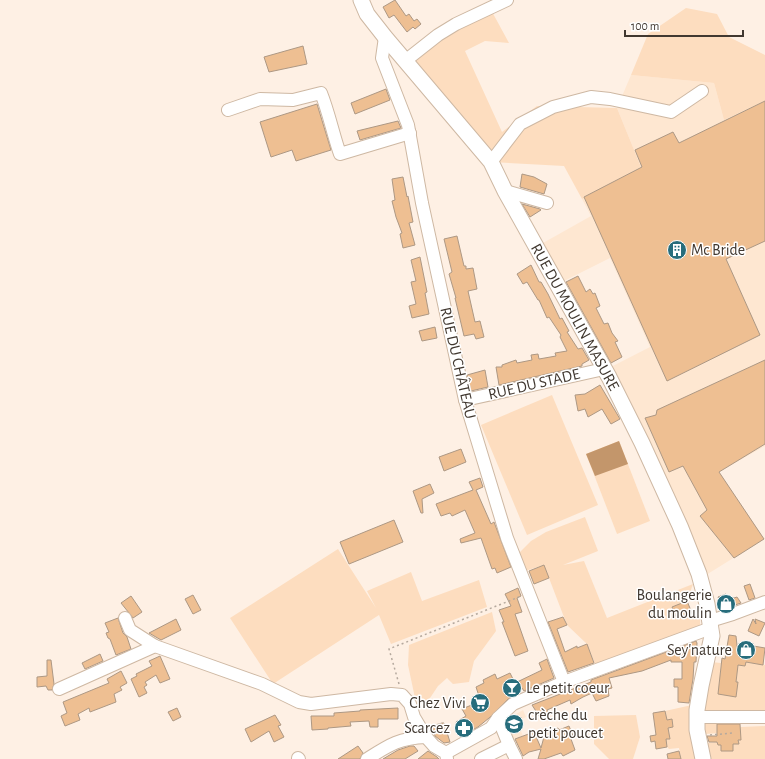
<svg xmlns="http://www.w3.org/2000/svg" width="765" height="759" font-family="'Alegreya Sans',sans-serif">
<rect width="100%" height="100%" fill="#fef0e4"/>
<g fill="#fee7d1">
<polygon points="631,75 714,83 724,120 765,101 765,446 719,472 764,539 706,575 609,368 650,347 610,258 564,281 543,243 591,216 582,199 584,197 641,167 617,108"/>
<polygon points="523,710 526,717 520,720 519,726 523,736 514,739 509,730 509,723 511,717"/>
</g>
<g fill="#fdddbf">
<polygon points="490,8 509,43 485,41 465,51 502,132 537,106 617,108 641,167 582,199 564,166 491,162 405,61"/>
<polygon points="686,8 717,14 729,37 765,55 765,101 724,120 714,83 631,75 648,34"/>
<polygon points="552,395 598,505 527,535 481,425"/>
<polygon points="619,441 650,521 617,534 586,454"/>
<polygon points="585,517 598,551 563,565 584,561 607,618 693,584 687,601 672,607 678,619 700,611 700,630 595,664 587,644 567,625 544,565 522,572 517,555 531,541 546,532"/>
<polygon points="338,549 376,608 367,591 411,572 422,601 479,580 487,607 391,644 379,615 273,684 230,618"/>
<polygon points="492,612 496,631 474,661 469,682 453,684 447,678 438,686 426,704 415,698 408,665 409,645"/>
<polygon points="711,662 721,663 720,674 736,676 738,665 745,666 746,662 765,665 765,714 702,715"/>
<polygon points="692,705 695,759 681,759 679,748 669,749 667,747 666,739 670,739 668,728 673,727 672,719 667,720 665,711"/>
<polygon points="636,715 640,737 633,759 609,759 594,744 594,716"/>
<polygon points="704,719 717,719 717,725 734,726 733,732 705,734"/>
<polygon points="765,726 765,759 709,759 706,743 717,742 721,745 721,751 733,751 733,744 738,744 741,727"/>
</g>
<polygon fill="#c3966b" points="619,441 628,464 595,476 586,454"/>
<g fill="#eebf92" stroke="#ad9884">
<polygon points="395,0 406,16 409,14 414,21 417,19 421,24 415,29 413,27 407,32 394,15 389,18 383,7"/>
<polygon points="303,46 307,64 269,72 264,57"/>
<polygon points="386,89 390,100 355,114 351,103"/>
<polygon points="765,101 765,241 726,259 760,335 667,381 584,197 642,167 635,150 673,132 679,143"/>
<polygon points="317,104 331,150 296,161 292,150 271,157 260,122"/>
<polygon points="398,121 401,128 360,140 357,131"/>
<polygon points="522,174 534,177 547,184 544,194 520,187"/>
<polygon points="403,177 407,197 408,196 413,222 409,223 415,245 403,248 400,234 402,233 396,217 392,201 395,200 392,179"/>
<polygon points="522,204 540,209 541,210 530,217"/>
<polygon points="457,236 464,266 466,266 466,269 473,268 477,289 468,291 475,322 480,321 484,337 476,339 474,334 464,336 455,298 456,298 449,274 452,272 444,239"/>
<polygon points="420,257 427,292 425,293 429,314 412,318 409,306 416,304 411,282 416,281 411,260"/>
<polygon points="531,265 539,282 541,282 548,294 560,319 562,318 569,331 567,332 578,349 582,348 589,360 582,364 582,366 499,385 496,367 502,367 502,365 516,360 517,363 532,360 531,355 538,354 539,359 556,356 555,353 567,351 560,337 561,335 549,317 547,318 539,300 538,300 527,282 523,284 517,274"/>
<polygon points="578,276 586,292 590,289 593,294 595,293 600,306 596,308 604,324 608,323 612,333 618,341 615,342 622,357 611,363 566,282"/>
<polygon points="435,327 437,338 422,341 419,331"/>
<polygon points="765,360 765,444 719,472 764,539 734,558 700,516 707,510 683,466 669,472 645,418 656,415 657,410"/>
<polygon points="485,370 488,387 471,391 467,375"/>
<polygon points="600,385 620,419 611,424 602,409 588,417 585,409 578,411 575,395 585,394"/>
<polygon points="461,449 466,462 444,471 439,457"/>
<polygon points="480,478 483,487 476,490 491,524 494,522 511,567 497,573 495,568 492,569 481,538 461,543 460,539 475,533 465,510 452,516 450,513 441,516 436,504 473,490 469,482"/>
<polygon points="430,484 434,493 422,499 423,513 421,513 413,491"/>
<polygon points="394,520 403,542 349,564 340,542"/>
<polygon points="544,565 549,578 534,584 529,571"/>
<polygon points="750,584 755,598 749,600 744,586"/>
<polygon points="518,588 521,596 517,598 522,612 515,614 528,651 515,656 502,622 504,622 499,610 511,606 505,594"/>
<polygon points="726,594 728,600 737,597 741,603 723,609 718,597"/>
<polygon points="193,595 201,610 193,614 185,599"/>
<polygon points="131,596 142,612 133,618 121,603"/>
<polygon points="687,601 692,613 677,619 672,607"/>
<polygon points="563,617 567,625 557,629 565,652 577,646 577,648 587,644 594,663 568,672 548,622"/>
<polygon points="118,618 123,633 127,637 131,649 116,655 110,639 108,638 106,633 109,632 105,623"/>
<polygon points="176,619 181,630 161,640 149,633"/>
<polygon points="753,619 756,624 755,619 765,623 759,636 748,631"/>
<polygon points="729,635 736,636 738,655 742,644 765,648 763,665 746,662 745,666 738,665 736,682 738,682 736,697 718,694 722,658 725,659"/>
<polygon points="696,641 697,643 696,662 694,662 693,679 689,703 678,702 678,687 674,687 674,679 682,679 682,662 671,662 671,660 642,671 609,678 612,688 608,689 609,696 596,701 592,693 583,697 571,704 570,700 547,710 550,715 541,719 532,705 591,682 591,680"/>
<polygon points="100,654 103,661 85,669 82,663"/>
<polygon points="160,656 170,679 160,683 156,675 145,682 147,685 144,687 147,693 139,697 131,679 137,676 136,674 152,666 149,661"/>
<polygon points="547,659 554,678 524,691 522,688 516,691 518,694 508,699 489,718 478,727 463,735 456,722 466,716 462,709 474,704 473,701 480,699 476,687 484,683 483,680 495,674 497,679 510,673 515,683 542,670 539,663"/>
<polygon points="47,660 51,660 54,684 52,690 48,690 46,686 37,687 37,677 47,676"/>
<polygon points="121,671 127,683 120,687 122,690 114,694 116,702 90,712 89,708 78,714 80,720 65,726 61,716 67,713 63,702 109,683 107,679"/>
<polygon points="177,708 181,717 173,721 168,712"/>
<polygon points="398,708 398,719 378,719 378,727 370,727 369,721 350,722 351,726 328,728 328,729 312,730 311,716 334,716 334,713 360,711 360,710"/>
<polygon points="665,711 667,720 672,719 673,727 668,728 670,739 666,739 667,747 656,749 655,741 651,742 650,736 656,735 653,713"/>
<polygon points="275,715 281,725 278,726 284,737 274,742 269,731 251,742 245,729"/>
<polygon points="442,723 444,723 450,742 444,743 435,736 432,726"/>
<polygon points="717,724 740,724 741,740 738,740 739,744 733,744 733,751 721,751 721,745 718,745 717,742 709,742 707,736 717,736"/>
<polygon points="569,726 574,738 571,739 575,750 563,756 561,753 544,759 538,759 541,749 529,752 523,756 515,739 534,732 541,748 545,733 558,728 559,730"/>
<polygon points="358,746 363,753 360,759 338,759"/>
<polygon points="410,746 414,746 418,751 405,759 383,759 398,750"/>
<polygon points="428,751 437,757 439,759 418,759"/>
<polygon points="679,751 681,759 668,759 667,754"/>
</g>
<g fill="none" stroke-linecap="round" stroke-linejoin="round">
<defs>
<g id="minor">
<polyline points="385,37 382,58 408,125 422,203 465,400 507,538 564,682"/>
<polyline points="405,61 438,35 456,24 507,0"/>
<path d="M 228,110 L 260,99 L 293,100 L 321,93 C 329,113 333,134 340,154 L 410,133"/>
<polyline points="491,162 520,124 553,107 591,97 610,99 671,112 702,91"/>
<polyline points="505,191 547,203"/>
<polyline points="465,400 604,369"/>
<polyline points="125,618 130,630 155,646"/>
<polyline points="710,621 733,614 765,602"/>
<polyline points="59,689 155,646 262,684 299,702 311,704 391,694 402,695 410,704 414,717 426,737 434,746 446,753 447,759"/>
<polyline points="697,717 765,717"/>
<polyline points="509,745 516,759"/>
<polyline points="446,753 491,728 498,718 513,704 564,682 711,628"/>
<polyline points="298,758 299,759"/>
<path d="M 367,759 C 389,745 399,738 426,737"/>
<polyline points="481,759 509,745 498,718"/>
</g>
<polyline id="major" points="361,0 367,14 385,37 491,162 505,191 609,377 642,443 680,526 699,574 707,604 712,636 701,686 697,710 697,730 703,759"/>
</defs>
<use href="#minor" stroke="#ceb8a3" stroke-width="14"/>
<use href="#major" stroke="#ceb8a3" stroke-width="17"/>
<g stroke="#b5a99e" stroke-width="1.5" stroke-dasharray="2 3" stroke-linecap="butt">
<polyline points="399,684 389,649 519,597"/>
<polyline points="710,735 733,733"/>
</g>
<use href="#minor" stroke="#fff" stroke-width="12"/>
<use href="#major" stroke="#fff" stroke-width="15"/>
</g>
<defs>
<symbol id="building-disc" viewBox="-11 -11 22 22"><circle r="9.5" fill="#276d7c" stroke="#fff"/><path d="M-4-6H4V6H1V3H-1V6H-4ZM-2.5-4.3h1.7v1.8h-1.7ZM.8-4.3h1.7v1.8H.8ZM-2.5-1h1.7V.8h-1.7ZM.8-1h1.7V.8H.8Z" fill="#fff"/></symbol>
<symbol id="shop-disc" viewBox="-11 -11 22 22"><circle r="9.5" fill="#276d7c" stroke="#fff"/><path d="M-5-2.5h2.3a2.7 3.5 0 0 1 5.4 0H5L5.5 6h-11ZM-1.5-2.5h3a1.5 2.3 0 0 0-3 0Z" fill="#fff"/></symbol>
<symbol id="bar-disc" viewBox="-11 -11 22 22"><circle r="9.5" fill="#276d7c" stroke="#fff"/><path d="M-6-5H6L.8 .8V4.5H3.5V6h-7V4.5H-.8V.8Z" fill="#fff"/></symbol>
<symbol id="supermarket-disc" viewBox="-11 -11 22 22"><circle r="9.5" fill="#276d7c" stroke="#fff"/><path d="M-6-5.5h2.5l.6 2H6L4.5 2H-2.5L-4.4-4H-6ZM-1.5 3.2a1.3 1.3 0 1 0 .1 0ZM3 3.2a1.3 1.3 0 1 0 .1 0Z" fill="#fff"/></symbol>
<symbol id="school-disc" viewBox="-11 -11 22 22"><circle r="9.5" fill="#276d7c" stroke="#fff"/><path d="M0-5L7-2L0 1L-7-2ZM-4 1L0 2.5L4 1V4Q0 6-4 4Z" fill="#fff"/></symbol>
<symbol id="pharmacy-disc" viewBox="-11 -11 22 22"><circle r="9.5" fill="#276d7c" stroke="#fff"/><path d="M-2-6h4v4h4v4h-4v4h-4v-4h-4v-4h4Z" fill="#fff"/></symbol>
</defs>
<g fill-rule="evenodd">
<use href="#building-disc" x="666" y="239" width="22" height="22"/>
<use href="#shop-disc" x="715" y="593" width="22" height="22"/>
<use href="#shop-disc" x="735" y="639" width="22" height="22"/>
<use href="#bar-disc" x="501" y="677" width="22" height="22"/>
<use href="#supermarket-disc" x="469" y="692" width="22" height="22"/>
<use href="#school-disc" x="503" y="713" width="22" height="22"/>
<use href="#pharmacy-disc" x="453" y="717" width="22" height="22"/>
</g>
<g text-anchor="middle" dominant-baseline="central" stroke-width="3" stroke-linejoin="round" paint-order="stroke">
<g font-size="16" fill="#413830" stroke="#fff" text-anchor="end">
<text x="691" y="250" text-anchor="start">Mc Bride</text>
<text x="712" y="595">Boulangerie<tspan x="712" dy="18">du moulin</tspan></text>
<text x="732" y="650">Sey'nature</text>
<text x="526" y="688" text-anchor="start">Le petit coeur</text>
<text x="466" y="703">Chez Vivi</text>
<text x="528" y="715" text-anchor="start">crèche du<tspan x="528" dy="18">petit poucet</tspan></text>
<text x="450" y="728">Scarcez</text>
</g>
<g font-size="16" fill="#413830" stroke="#fff">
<text transform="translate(575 317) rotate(61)">RUE DU MOULIN MASURE</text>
<text transform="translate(458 363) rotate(77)">RUE DU CHÂTEAU</text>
<text transform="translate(534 384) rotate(-13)">RUE DU STADE</text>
</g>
</g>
<path d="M625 30v6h118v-6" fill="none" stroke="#413830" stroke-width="2"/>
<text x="631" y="30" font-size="12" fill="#413830" stroke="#ffffff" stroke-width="3" paint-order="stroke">100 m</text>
</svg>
